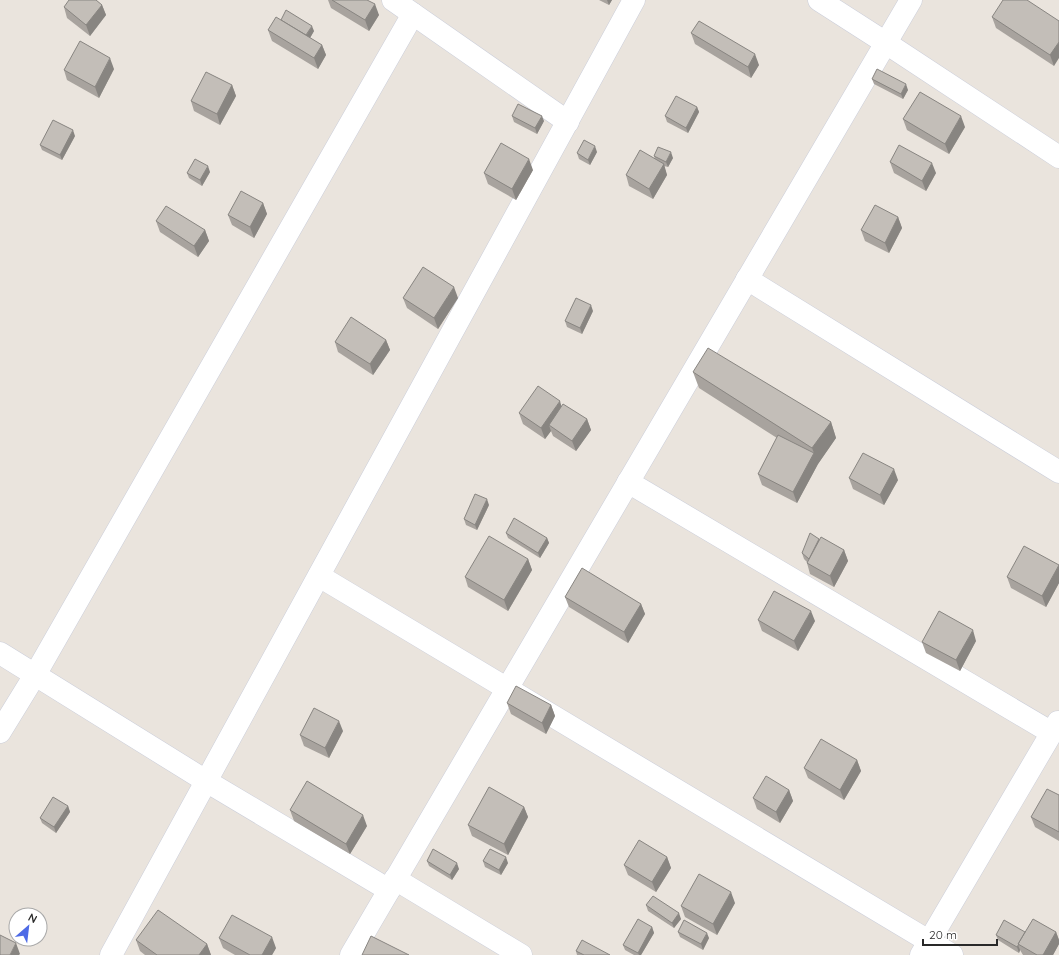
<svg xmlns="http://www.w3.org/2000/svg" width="1059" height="955" font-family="Quicksand,sans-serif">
<rect width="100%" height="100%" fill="#eae4dd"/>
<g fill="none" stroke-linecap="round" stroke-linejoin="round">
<defs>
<g id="street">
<polyline points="393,0 568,122"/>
<polyline points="819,0 886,43 1059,157"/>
<polyline points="747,279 1059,472"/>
<polyline points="628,482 1052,733"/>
<polyline points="319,576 952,955"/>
<polyline points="0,653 206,781 389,890"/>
<polyline points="0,732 35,675 413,14"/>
<polyline points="395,879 521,955"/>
<polyline points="111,955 634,0"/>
<polyline points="351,955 911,0"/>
<polyline points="921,955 1058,722"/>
</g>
</defs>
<use href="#street" stroke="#cbceda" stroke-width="23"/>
<use href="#street" stroke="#fff" stroke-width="22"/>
</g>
<g fill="#a8a39e">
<polygon points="328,0 367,0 379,15 369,31 331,8"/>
<polygon points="599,0 612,0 609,5"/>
<polygon points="102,5 106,15 90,36 67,18 64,7"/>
<polygon points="992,17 1059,21 1054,66 996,28"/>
<polygon points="281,20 314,31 310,38 322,45 326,55 318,69 272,41 268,30"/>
<polygon points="691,33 759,65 751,78 695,44"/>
<polygon points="114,69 99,98 67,80 64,70"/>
<polygon points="872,79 908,90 903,99 874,84"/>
<polygon points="232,85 236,96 220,125 194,111 191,101"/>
<polygon points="697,107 699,112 688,133 667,122 665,116"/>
<polygon points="512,116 544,121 537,134 514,122"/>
<polygon points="903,119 965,127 949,154 907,130"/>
<polygon points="75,136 62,160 42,150 40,145"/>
<polygon points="597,152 590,165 579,159 577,153"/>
<polygon points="654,156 673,158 668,167 664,166 667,175 653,199 629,186 626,175 655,159"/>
<polygon points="890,162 936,173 926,191 894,173"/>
<polygon points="533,170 516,200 488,184 484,173"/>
<polygon points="210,172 202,186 189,178 187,173"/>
<polygon points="263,203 267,214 254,238 232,225 228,215"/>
<polygon points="898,217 902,228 889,253 865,241 861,230"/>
<polygon points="156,221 205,230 209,241 198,257 160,232"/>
<polygon points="403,298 458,298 438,329 407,308"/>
<polygon points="593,311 582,334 567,327 565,321"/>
<polygon points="386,340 390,350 373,375 338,352 335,342"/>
<polygon points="693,372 831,422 836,438 818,464 797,503 762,485 758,474 777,438 699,388"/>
<polygon points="561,406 587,419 591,430 576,451 553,436 551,431 545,439 523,424 519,413"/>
<polygon points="849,478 898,480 884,505 853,489"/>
<polygon points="489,505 477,530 466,525 464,519"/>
<polygon points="506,533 547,538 549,543 540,558 508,538"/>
<polygon points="819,539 844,550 848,561 834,587 810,574 807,563 807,562 804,559 802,553"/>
<polygon points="528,559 532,570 508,611 468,587 465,577"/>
<polygon points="1059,565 1059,583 1046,607 1011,588 1007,577"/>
<polygon points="565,597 641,604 645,614 628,643 569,607"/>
<polygon points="758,620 815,621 798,651 762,631"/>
<polygon points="976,641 960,671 926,653 922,642"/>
<polygon points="507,703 551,705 555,716 546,734 511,714"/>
<polygon points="343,731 329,758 304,746 300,735"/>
<polygon points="857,760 861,771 844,800 808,778 804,768"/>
<polygon points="789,790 793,801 780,823 757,809 753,798"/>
<polygon points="1059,795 1059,841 1035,827 1031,817"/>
<polygon points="68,806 70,812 56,833 42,823 40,818"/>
<polygon points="524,807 528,817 508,855 472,836 468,825"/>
<polygon points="290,810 367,826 350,854 294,821"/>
<polygon points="667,857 671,868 656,892 628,875 624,865"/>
<polygon points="427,861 459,869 452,880 429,866"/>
<polygon points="483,861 508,863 501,875 485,867"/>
<polygon points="735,903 717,935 685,917 681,906"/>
<polygon points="646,905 681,919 674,928 648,911"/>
<polygon points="652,927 654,933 641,955 634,955 625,950 623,945"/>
<polygon points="678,932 709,938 703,950 680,937"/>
<polygon points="1025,932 1056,932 1059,940 1059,944 1053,955 1023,955 1020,950 1019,953 998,940 996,935"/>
<polygon points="219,938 276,948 272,955 235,955 223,948"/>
<polygon points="136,940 207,944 211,955 145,955 140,951"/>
<polygon points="576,951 610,955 577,955"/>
</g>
<g fill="#888581">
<polygon points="607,0 612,0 609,5"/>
<polygon points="375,4 379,15 369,31 365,20"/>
<polygon points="102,5 106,15 90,36 86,25"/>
<polygon points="312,26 314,31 307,43 305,38"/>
<polygon points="1059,42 1059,58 1054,66 1050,55"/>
<polygon points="322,45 326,55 318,69 314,58"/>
<polygon points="755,54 759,65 751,78 748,67"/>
<polygon points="110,58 114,69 99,98 95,87"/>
<polygon points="906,84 908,90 903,99 901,94"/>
<polygon points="232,85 236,96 220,125 217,114"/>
<polygon points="697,107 699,112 688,133 686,128"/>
<polygon points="542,116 544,121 537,134 535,128"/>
<polygon points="961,116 965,127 949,154 945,144"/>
<polygon points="73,130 75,136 62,160 60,155"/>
<polygon points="595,146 597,152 590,165 588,160"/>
<polygon points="671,152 673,158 668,167 666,162"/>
<polygon points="529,159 533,170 516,200 512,189"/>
<polygon points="932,163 936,173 926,191 922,181"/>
<polygon points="664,164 667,175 653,199 649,189"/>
<polygon points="208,166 210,172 202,186 200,180"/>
<polygon points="263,203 267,214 254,238 250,227"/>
<polygon points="898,217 902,228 889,253 885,243"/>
<polygon points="205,230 209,241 198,257 194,246"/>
<polygon points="454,287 458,298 438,329 434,318"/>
<polygon points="591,305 593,311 582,334 580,328"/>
<polygon points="386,340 390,350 373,375 370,364"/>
<polygon points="560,401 563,412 549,425 551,431 545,439 541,428"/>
<polygon points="587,419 591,430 576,451 572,441"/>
<polygon points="831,422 836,438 818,464 797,503 793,492 814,453 812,448"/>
<polygon points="894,469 898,480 884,505 880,495"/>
<polygon points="487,499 489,505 477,530 475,525"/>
<polygon points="547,538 549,543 540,558 538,553"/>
<polygon points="844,550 848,561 834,587 830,576"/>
<polygon points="528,559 532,570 508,611 504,600"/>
<polygon points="1059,565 1059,583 1046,607 1042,596"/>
<polygon points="641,604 645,614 628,643 624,632"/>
<polygon points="811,611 815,621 798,651 794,641"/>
<polygon points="973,630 976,641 960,671 956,660"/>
<polygon points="551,705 555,716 546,734 542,723"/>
<polygon points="339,721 343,731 329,758 325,748"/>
<polygon points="857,760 861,771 844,800 840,790"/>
<polygon points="789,790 793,801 780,823 776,812"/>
<polygon points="68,806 70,812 56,833 54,827"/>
<polygon points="524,807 528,817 508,855 504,844"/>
<polygon points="363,815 367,826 350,854 346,844"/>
<polygon points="506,857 508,863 501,875 499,870"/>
<polygon points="667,857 671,868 656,892 652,882"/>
<polygon points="457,863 459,869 452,880 450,875"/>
<polygon points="731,892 735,903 717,935 713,924"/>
<polygon points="679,913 681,919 674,928 672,923"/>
<polygon points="652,927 654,933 641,955 639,955 638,953"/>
<polygon points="1056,932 1059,940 1059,944 1053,955 1043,955"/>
<polygon points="707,933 709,938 703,950 701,944"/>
<polygon points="272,937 276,948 272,955 262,955"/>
<polygon points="16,943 20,954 19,955 10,955"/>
<polygon points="207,944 211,955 199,955"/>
<polygon points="1018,945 1020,950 1019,953 1017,947"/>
</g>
<g fill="#c3beb8" stroke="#888581">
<polygon points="69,0 96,0 102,5 86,25 64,7"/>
<polygon points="332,0 367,0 375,4 365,20"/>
<polygon points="1003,0 1027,0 1059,21 1059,42 1050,55 992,17"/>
<polygon points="286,10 312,26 306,35 281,20"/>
<polygon points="276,17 322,45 314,58 268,30"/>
<polygon points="699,21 755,54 748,67 691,33"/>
<polygon points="80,41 110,58 95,87 64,70"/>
<polygon points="877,69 906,84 901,94 872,79"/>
<polygon points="206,72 232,85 217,114 191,101"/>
<polygon points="920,92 961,116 945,144 903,119"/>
<polygon points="676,96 697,107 686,128 665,116"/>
<polygon points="518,104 542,116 535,128 512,116"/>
<polygon points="53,120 73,130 60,155 40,145"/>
<polygon points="584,140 595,146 588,160 577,153"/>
<polygon points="501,143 529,159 512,189 484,173"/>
<polygon points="899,145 932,163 922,181 890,162"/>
<polygon points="658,147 671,152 666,162 654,156"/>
<polygon points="640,150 664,164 649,189 626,175"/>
<polygon points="195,159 208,166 200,180 187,173"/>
<polygon points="241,191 263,203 250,227 228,215"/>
<polygon points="875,205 898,217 885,243 861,230"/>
<polygon points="166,206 205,230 194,246 156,221"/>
<polygon points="423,267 454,287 434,318 403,298"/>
<polygon points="576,298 591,305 580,328 565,321"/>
<polygon points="351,317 386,340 370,364 335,342"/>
<polygon points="708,348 831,422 812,448 693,372"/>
<polygon points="538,386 560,401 541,428 519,413"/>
<polygon points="563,404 587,419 572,441 549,425"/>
<polygon points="778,435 814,453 793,492 758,474"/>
<polygon points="863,453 894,469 880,495 849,478"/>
<polygon points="475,494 487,499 475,525 464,519"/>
<polygon points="514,518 547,538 538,553 506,533"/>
<polygon points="810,533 819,539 809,559 802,553"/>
<polygon points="489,536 528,559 504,600 465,577"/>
<polygon points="821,537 844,550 830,576 807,563"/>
<polygon points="1024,546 1059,565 1042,596 1007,577"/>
<polygon points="582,568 641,604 624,632 565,597"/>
<polygon points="774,591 811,611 794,641 758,620"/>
<polygon points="939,611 973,630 956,660 922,642"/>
<polygon points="516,686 551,705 542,723 507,703"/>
<polygon points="314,708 339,721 325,748 300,735"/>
<polygon points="821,739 857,760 840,790 804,768"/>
<polygon points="766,776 789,790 776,812 753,798"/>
<polygon points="307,781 363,815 346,844 290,810"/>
<polygon points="489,787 524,807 504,844 468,825"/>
<polygon points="1047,789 1059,795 1059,832 1031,817"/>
<polygon points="53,797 68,806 54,827 40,818"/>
<polygon points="639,840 667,857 652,882 624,865"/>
<polygon points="433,849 457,863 450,875 427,861"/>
<polygon points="490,849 506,857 499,870 483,861"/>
<polygon points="699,874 731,892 713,924 681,906"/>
<polygon points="653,896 679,913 672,923 646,905"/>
<polygon points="158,910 207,944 199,955 157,955 136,940"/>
<polygon points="232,915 272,937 262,955 250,955 219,938"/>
<polygon points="638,919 652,927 638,953 623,945"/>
<polygon points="1033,919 1056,932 1043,955 1037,955 1018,944"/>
<polygon points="684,920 707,933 701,944 678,932"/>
<polygon points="1004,920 1025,932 1018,944 1019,944 1017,947 996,935"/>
<polygon points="0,935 16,943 10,955 0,955"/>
<polygon points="371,936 409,955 362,955"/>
<polygon points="582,940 610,955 584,955 576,951"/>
</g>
<g transform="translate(28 927) rotate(28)"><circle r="19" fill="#ffffff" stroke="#a9a9a9"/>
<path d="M0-3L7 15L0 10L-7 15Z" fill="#4e6be6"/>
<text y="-6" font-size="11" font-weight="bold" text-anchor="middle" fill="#292929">N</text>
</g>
<path d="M923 939v6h74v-6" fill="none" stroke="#292929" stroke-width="2"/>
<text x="929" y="939" font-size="12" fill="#292929" stroke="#ffffff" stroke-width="3" paint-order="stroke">20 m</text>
</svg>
